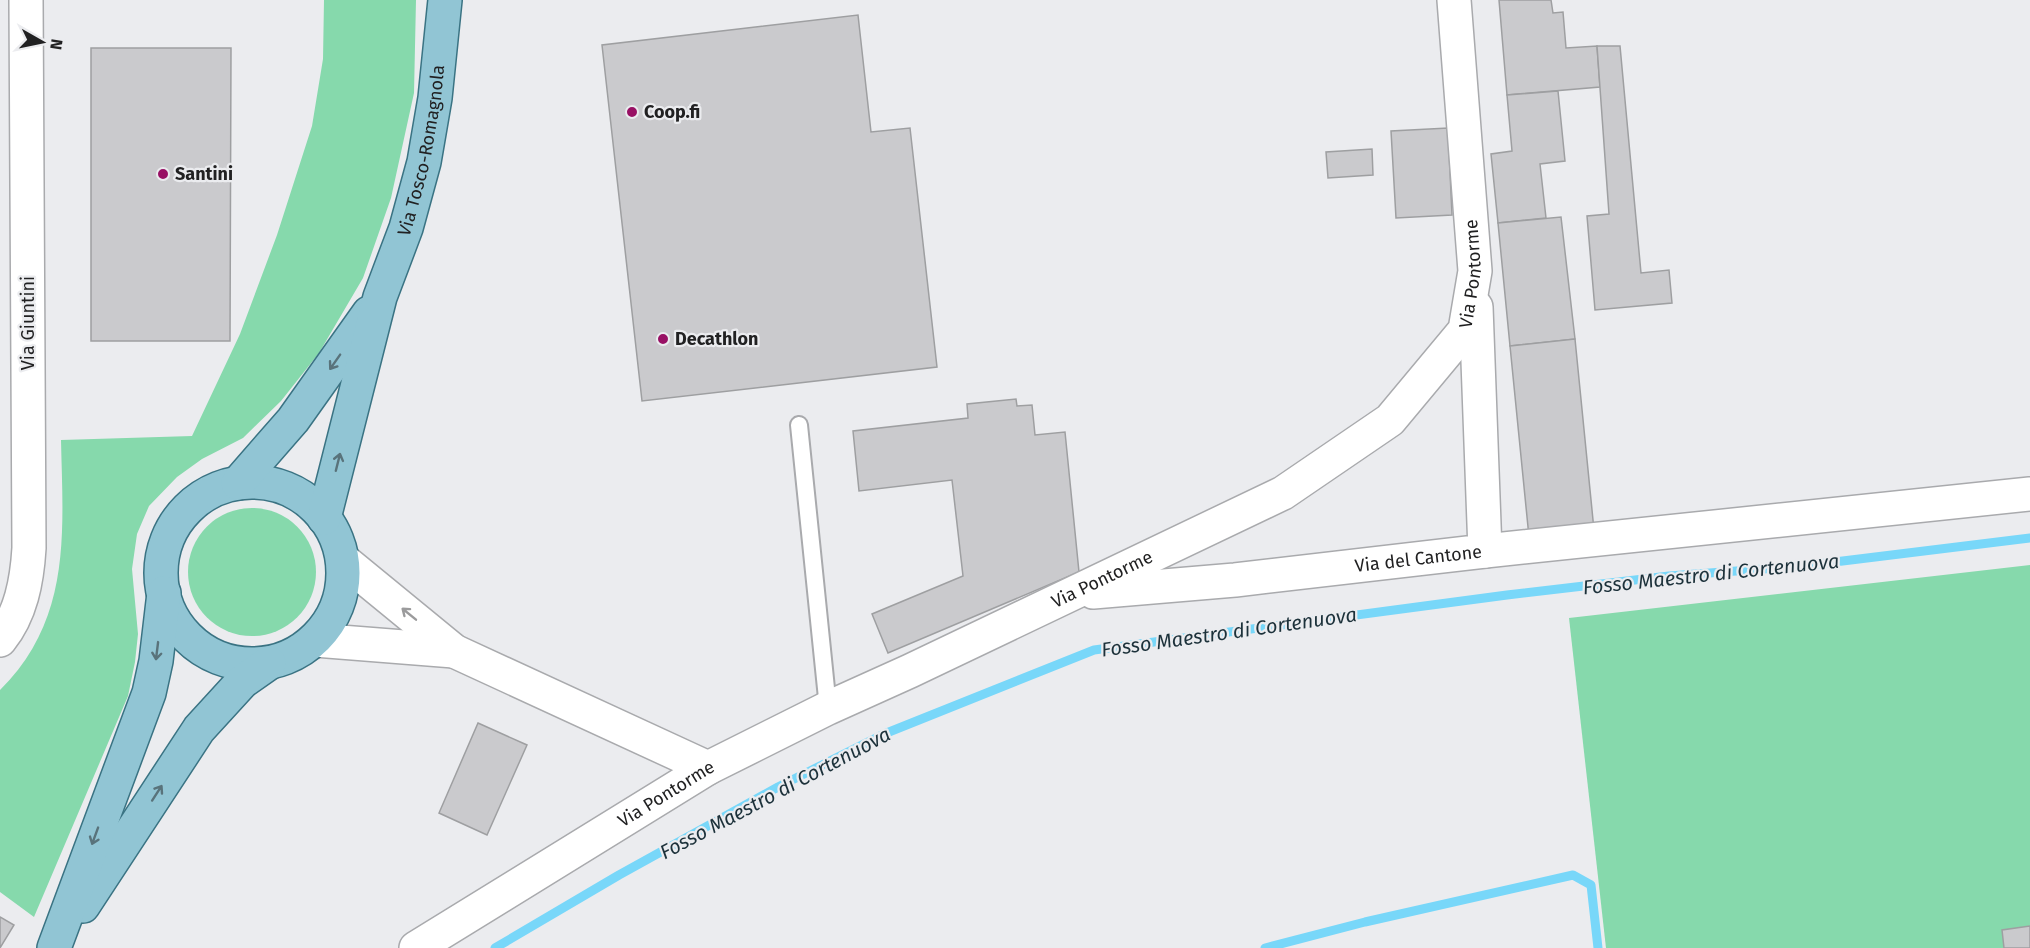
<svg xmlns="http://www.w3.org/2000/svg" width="2030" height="948" font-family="'Fira Sans',sans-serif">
<rect width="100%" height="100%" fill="#ebecef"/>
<g fill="#86d9ac">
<path d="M 324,0 L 416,0 L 414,93 L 391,198 L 363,278 L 319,353 L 281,401 L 243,438 L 202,459 L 177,477 L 149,506 L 137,534 L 132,569 L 138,634 L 135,662 L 128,696 L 34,917 L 0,892 L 0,690 C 72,619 63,532 61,440 L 192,436 L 240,334 L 277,235 L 312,126 L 323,59 Z"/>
<circle cx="252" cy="572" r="64"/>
<polygon points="2030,565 2030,948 1606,948 1569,618"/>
</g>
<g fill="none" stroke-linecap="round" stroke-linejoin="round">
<g stroke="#78d7f9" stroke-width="9">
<polyline points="495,948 619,875 778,787 884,734 1094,650 1507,595 1669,576 1802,566 2030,538"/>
<polyline points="1265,948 1365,922 1573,875 1591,885 1598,948"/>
</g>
</g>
<g fill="#cacacd" stroke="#9e9fa1" stroke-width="1.5">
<polygon points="1499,0 1551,0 1553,13 1563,12 1566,48 1597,46 1600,87 1507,95"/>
<polygon points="858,15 871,132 910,128 937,367 642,401 602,45"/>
<polygon points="1597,46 1620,46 1641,273 1669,270 1672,303 1595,310 1587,216 1609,214"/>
<polygon points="91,48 231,48 230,341 91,341"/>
<polygon points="1558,91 1565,161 1540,164 1546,218 1498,223 1491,154 1512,151 1507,95"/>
<polygon points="1448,128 1452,215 1396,218 1391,131"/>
<polygon points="1372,149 1373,175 1328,178 1326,152"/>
<polygon points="1561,217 1575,339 1510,346 1498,223"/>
<polygon points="1575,339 1594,530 1529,537 1510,346"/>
<polygon points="1016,399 1017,406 1032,405 1035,435 1065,432 1079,572 888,653 872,614 963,576 952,480 859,491 853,431 968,418 967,404"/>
<polygon points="478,723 527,745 487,835 439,813"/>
<polygon points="0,917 14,925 0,948"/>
<polygon points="2030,926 2030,948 2004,948 2002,930"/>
</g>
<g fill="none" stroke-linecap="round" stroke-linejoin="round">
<defs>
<polyline id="lane" points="799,425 828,708"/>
<g id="street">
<polyline points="1485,551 2030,494"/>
<polyline points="343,560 454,651 708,768"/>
<path id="s1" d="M 1093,592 L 1235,580 L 1485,551 L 1476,307"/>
<path d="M 0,640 C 21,614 27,581 29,548 L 26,0"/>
<polyline points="315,640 454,651"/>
<path id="s2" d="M 416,948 L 708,768 L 828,708 L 910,671 L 1283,493 L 1390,420 L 1465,330 L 1475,271 L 1454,0"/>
</g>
<g id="primary">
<circle cx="252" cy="573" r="91"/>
<polyline points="238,483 293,420 369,313"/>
<path id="s3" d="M 324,518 L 380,297 L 406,228 L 424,162 L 435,98 L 445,0"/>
<polyline points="83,906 199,729 242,682 269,663"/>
<polyline points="54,948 149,693 156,661 164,593"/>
</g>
</defs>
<use href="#lane" stroke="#a9aaad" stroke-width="20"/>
<use href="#street" stroke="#a9aaad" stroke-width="36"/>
<use href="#primary" stroke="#3a7383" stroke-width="36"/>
<use href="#lane" stroke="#fff" stroke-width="16"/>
<use href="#street" stroke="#fff" stroke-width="33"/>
<use href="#primary" stroke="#91c5d4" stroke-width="33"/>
</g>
<defs><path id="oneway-shaft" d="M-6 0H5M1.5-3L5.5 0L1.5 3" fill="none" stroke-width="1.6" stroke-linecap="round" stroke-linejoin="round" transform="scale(1.5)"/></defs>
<g stroke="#59737b">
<use href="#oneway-shaft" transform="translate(335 362) rotate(125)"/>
<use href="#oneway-shaft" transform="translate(338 462) rotate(-76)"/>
<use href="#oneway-shaft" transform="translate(157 651) rotate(97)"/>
<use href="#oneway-shaft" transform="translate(157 793) rotate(-57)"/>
<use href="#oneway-shaft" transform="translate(95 836) rotate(110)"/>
</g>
<use stroke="#9b9b9c" href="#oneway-shaft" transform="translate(409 614) rotate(-141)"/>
<g fill="#981064" stroke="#ebecef" stroke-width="2">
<circle cx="632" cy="112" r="6"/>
<circle cx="163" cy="174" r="6"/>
<circle cx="663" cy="339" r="6"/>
</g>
<g text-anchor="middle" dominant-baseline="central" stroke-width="4.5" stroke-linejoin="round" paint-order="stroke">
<g font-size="18" font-weight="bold" fill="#212122" stroke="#ebecef" text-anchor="start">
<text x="644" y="112">Coop.fi</text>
<text x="175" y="174">Santini</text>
<text x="675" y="339">Decathlon</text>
</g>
<g font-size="18" fill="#212122" stroke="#ebecef">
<text stroke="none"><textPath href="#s3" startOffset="381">Via Tosco-Romagnola</textPath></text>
<text stroke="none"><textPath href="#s2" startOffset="1284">Via Pontorme</textPath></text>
<text transform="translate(28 323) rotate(-90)">Via Giuntini</text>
<text stroke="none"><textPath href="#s1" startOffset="327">Via del Cantone</textPath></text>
<text stroke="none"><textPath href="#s2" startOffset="780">Via Pontorme</textPath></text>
<text stroke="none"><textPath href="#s2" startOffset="294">Via Pontorme</textPath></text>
</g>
<g font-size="20" font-style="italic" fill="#1c313a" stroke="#ebecef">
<text transform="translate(1711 574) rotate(-6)">Fosso Maestro di Cortenuova</text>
<text transform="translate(1229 632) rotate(-8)">Fosso Maestro di Cortenuova</text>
<text transform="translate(775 793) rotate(-28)">Fosso Maestro di Cortenuova</text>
</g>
</g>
<g transform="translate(42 42) rotate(99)" stroke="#ebecef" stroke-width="4.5" paint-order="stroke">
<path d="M0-4.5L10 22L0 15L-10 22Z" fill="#212122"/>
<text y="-9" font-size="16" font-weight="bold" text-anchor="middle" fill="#212122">N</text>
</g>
</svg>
